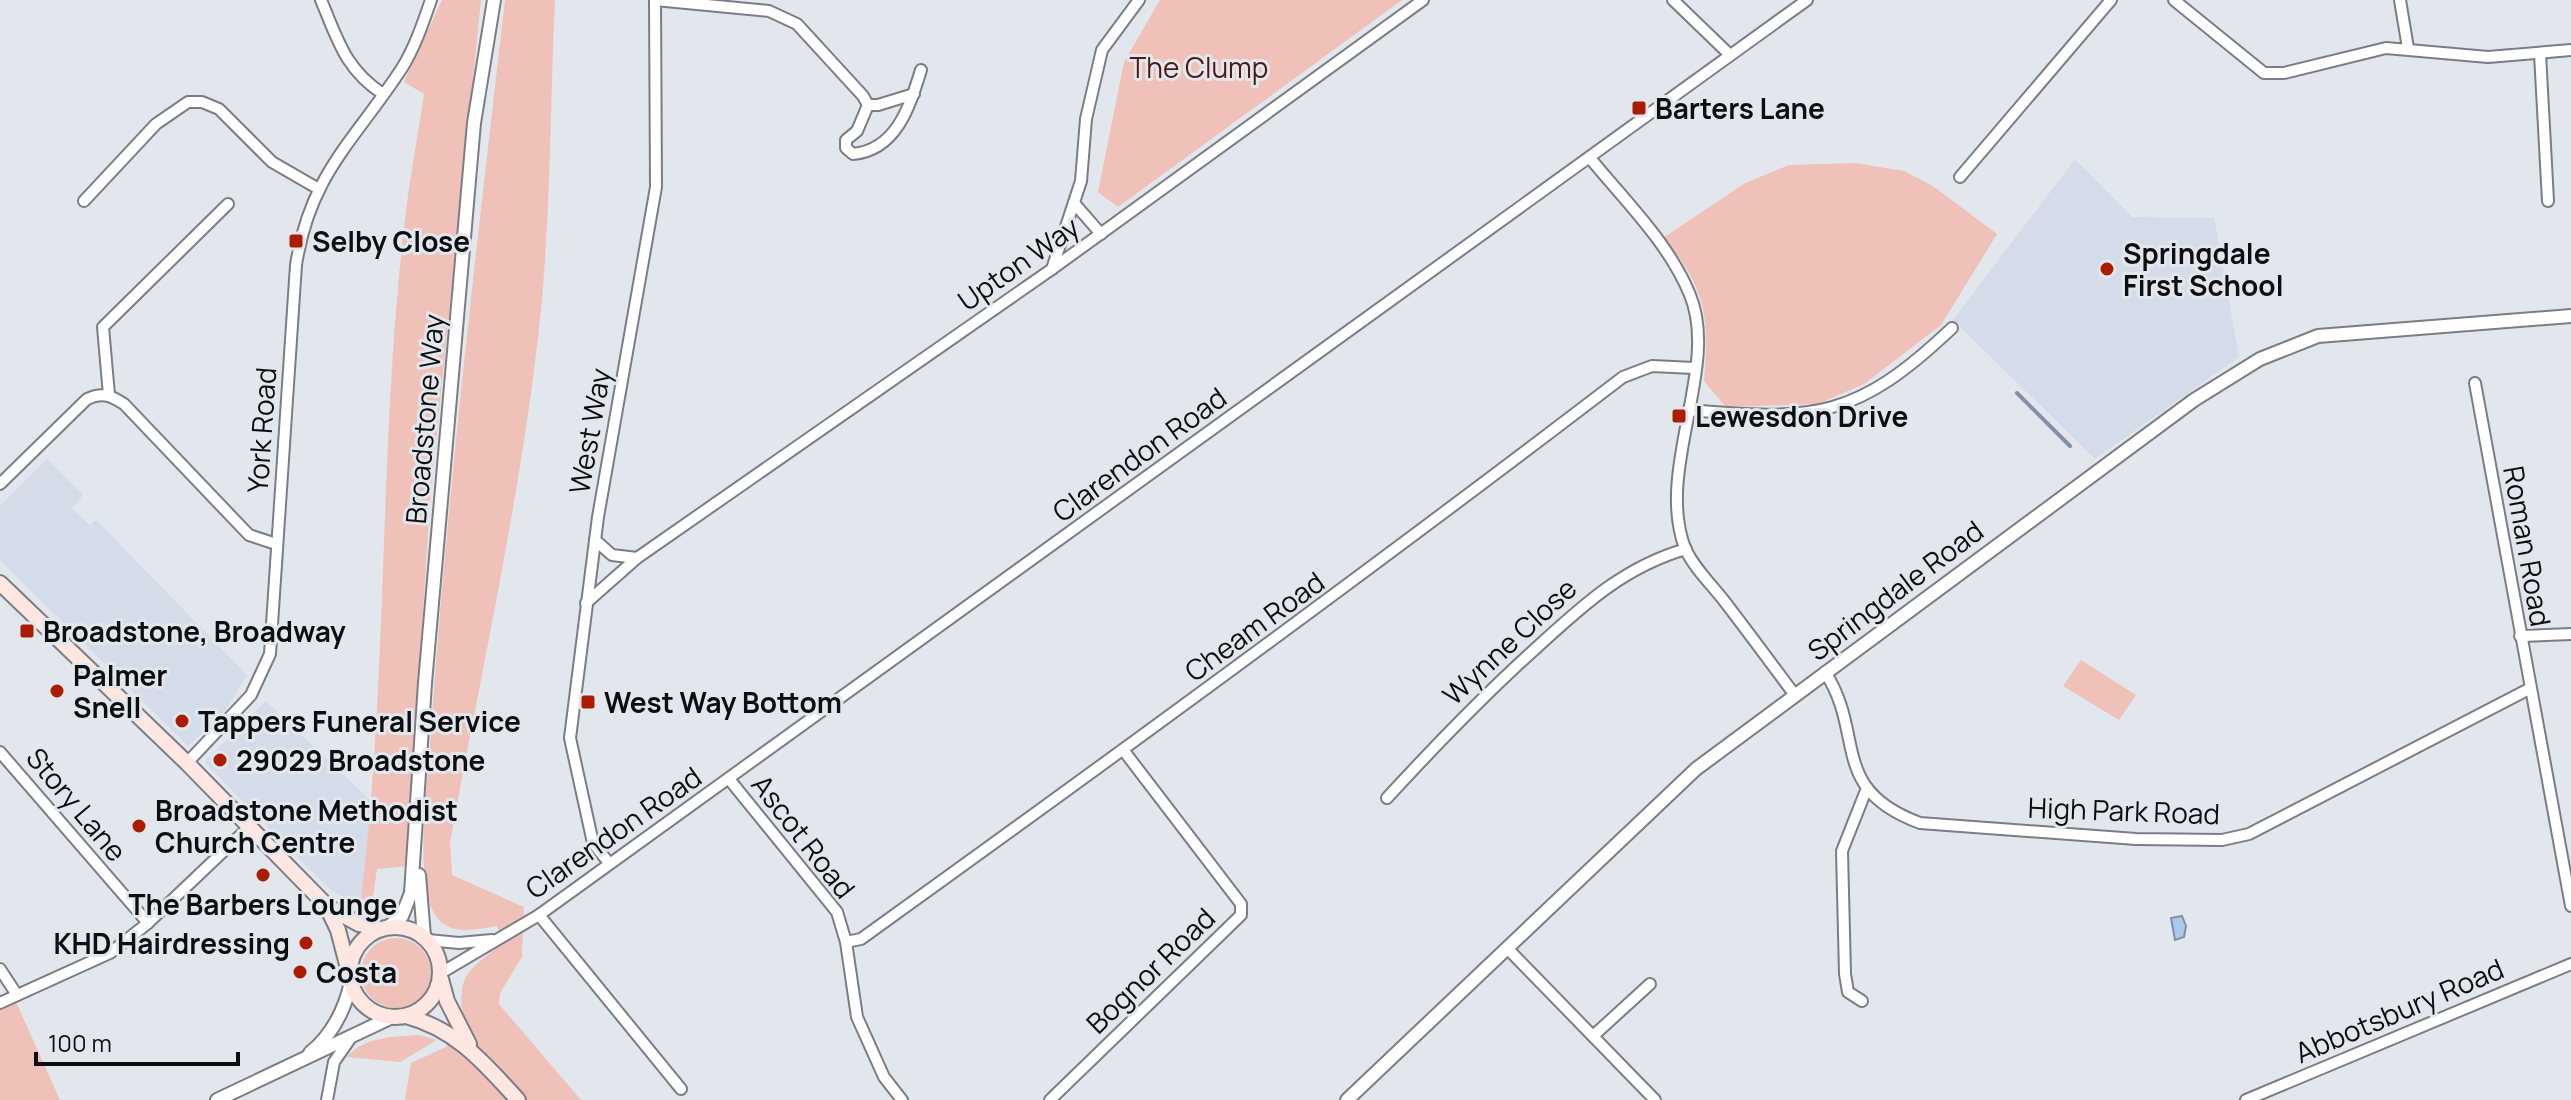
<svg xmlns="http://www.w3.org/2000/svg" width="2571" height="1100" font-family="Manrope,sans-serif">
<rect width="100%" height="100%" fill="#e2e7ed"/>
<g fill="#d4dce9">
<polygon points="2075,159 2132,217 2214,218 2239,357 2095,459 1953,320"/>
<polygon points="47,459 83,495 72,509 90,525 96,520 247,675 222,716 188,746 0,560 0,506"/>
<polygon points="266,701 373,803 360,907 327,887 204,762"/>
</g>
<g fill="#efc1b8">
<path d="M 442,0 L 481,0 L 430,501 L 407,866 L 377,869 L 371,910 L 360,907 C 389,679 378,447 405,219 C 410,177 418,135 424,94 L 404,82 Z"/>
<path d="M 505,0 L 555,0 C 550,103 551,207 541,309 C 523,488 482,666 450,842 L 452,875 L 524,907 L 522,957 L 500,993 L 499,1004 L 581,1100 L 405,1100 L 411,1063 L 446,1047 L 463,1025 C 458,973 464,974 503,943 L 497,926 C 473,930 446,937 433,911 C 414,874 429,772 431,730 C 448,486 477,243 505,0 Z"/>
<polygon points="1160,0 1402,0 1118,207 1098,192 1124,62"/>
<path d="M 1855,163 L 1904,171 L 1933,186 L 1997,234 L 1941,325 L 1864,384 L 1818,404 L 1726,407 L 1704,381 C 1710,319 1706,286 1663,238 L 1745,183 L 1789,165 Z"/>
<polygon points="2081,660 2136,695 2119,720 2063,686"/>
<circle cx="396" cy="973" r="35"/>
<polygon points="16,1002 60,1100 0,1100 0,1010"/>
<path d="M 420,1035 L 437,1040 L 400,1062 L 347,1057 C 365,1036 393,1037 420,1035 Z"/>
</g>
<polygon fill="#aec8ec" stroke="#7e90aa" stroke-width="2" points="2182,916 2186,926 2184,937 2175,940 2171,918"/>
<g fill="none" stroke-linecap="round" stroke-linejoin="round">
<polyline stroke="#7e90aa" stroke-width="4" points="2017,393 2070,446"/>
<defs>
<g id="minor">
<path d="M 321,0 C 338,40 345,69 383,94"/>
<path d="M 655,0 L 769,11 L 797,24 L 863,96 L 868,105 L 857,131 L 846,140 L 846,148 L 853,154 C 897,150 910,105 921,70"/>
<polyline points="1673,0 1730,55"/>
<polyline points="2174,0 2264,73 2284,73 2386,48 2488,57 2571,50"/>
<polyline points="2400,0 2408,48"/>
<polyline points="2540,54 2548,201"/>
<polyline points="868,105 878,105 914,94"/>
<path d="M 1590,158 C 1625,201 1669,243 1690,295 C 1720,367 1655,470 1685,548 C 1693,567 1712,585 1725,602 C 1748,632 1771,663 1794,694"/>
<polyline points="1960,177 2111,0"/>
<polyline points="84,201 156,124 188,102 202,102 219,109 272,162 317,188"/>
<polyline points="1074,203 1101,234"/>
<polyline points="1052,269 1081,181 1086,119 1102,50 1139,0"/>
<polyline points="2475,383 2571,906"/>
<polyline points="109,395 103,327 228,204"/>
<path d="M 1688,410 C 1815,421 1856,419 1952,328"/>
<path d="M 0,484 L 87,399 C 102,392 110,395 124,404 L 249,535 L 276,544"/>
<polyline points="595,540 612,555 637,558"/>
<polyline points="586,603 637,558 1052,269 1423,0"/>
<polyline points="2520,636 2571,634"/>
<path d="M 1825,672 C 1866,735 1828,789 1920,823 L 2136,839 L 2222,840 L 2249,834 L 2529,689"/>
<polyline points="0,752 148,923"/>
<path d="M 187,763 L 251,695 L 270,654 L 296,265 C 310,174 355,140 402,68 C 415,47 423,23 431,0"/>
<polyline points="729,779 837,912 846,942 857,1017 884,1077 902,1100"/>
<path d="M 1387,798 C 1434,747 1482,697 1534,650 C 1581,607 1623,567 1686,549"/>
<polyline points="609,863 593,843 570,738 598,517 656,187 655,0"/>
<polyline points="539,915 681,1089"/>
<polyline points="428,940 459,943 492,940"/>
<path d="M 846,942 L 861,939 C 1117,755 1372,569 1623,377 L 1652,366 L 1694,368"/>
<polyline points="1507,948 1655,1100"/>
<polyline points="0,969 17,995"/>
<polyline points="441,973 539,915 1807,0"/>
<polyline points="1862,1001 1848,992 1845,974 1842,851 1867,788"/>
<polyline points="0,1003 110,953 148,923 249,827"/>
<polyline points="1593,1036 1650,984"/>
<polyline points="327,1100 334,1062 350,1039"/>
<polyline points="1050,1100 1241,915 1241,904 1124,751"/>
<polyline points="2246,1100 2571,964"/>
</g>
<g id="tertiary">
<polyline points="419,875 424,937"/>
<polyline points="388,927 402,916 411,893 425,683 474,123 494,0"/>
<path d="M 310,1053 C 332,1035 345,1009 351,982"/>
<polyline points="217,1100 392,1017"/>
<polyline points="1347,1100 1696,769 2194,400 2260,359 2318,336 2571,316"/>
</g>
<g id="secondary">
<polyline points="0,583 187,763 326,905 338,930 350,976"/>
<polyline points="330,908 359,924 380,929"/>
<circle cx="395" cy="972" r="45"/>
<polyline points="441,979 447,1001 469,1044"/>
<path d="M 406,1016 C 456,1029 484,1063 518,1100"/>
</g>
</defs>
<use href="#minor" stroke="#7a7e84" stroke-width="14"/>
<use href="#tertiary" stroke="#7a7e84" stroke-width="16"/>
<use href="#secondary" stroke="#7a7e84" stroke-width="18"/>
<use href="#minor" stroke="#fff" stroke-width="10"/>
<use href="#tertiary" stroke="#fff" stroke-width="12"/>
<use href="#secondary" stroke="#fee6e1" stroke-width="14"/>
</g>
<g fill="#ab1c03" stroke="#e2e7ed" stroke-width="3">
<rect x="1631" y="100" width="16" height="16" rx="4"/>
<rect x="288" y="233" width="16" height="16" rx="4"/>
<circle cx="2107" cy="269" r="8"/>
<rect x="1671" y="408" width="16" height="16" rx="4"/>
<rect x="19" y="623" width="16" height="16" rx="4"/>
<circle cx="57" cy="691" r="8"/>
<rect x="580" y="694" width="16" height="16" rx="4"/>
<circle cx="182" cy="721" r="8"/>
<circle cx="220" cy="760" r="8"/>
<circle cx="139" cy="826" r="8"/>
<circle cx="263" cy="875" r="8"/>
<circle cx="306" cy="943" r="8"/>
<circle cx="300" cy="972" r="8"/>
</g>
<g text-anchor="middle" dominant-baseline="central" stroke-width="6" stroke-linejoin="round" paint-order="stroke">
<g font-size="28" fill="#52180f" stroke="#e2e7ed">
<text x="1199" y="67">The Clump</text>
</g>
<g font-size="28" font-weight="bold" fill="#0d0e10" stroke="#e2e7ed" text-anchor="start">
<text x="1655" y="108">Barters Lane</text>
<text x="312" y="241">Selby Close</text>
<text x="2123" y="253">Springdale<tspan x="2123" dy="32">First School</tspan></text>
<text x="1695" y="416">Lewesdon Drive</text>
<text x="43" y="631">Broadstone, Broadway</text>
<text x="73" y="675">Palmer<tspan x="73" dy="32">Snell</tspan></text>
<text x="604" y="702">West Way Bottom</text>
<text x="198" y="721">Tappers Funeral Service</text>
<text x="236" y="760">29029 Broadstone</text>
<text x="155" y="810">Broadstone Methodist<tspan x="155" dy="32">Church Centre</tspan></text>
<text x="263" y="904" text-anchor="middle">The Barbers Lounge</text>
<text x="290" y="943" text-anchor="end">KHD Hairdressing</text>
<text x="316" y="972">Costa</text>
</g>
<g font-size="28" fill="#0d0e10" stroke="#e2e7ed">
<text transform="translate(1018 263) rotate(-35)">Upton Way</text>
<text transform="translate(424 419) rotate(-85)">Broadstone Way</text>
<text transform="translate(261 430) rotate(-86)">York Road</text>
<text transform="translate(589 431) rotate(-80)">West Way</text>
<text transform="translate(1139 454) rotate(-36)">Clarendon Road</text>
<text transform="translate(2528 546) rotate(80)">Roman Road</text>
<text transform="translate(1895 590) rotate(-37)">Springdale Road</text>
<text transform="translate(1254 626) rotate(-36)">Cheam Road</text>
<text transform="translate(1509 641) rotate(-43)">Wynne Close</text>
<text transform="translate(77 804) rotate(50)">Story Lane</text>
<text transform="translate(2124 810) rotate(2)">High Park Road</text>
<text transform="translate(613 832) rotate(-35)">Clarendon Road</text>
<text transform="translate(804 836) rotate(52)">Ascot Road</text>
<text transform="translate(1150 970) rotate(-44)">Bognor Road</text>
<text transform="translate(2399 1010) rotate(-23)">Abbotsbury Road</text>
</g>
</g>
<path d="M36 1052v12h202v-12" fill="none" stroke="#0d0e10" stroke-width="4"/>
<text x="48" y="1052" font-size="24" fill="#0d0e10" stroke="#e2e7ed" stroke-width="6" paint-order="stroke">100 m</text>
</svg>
